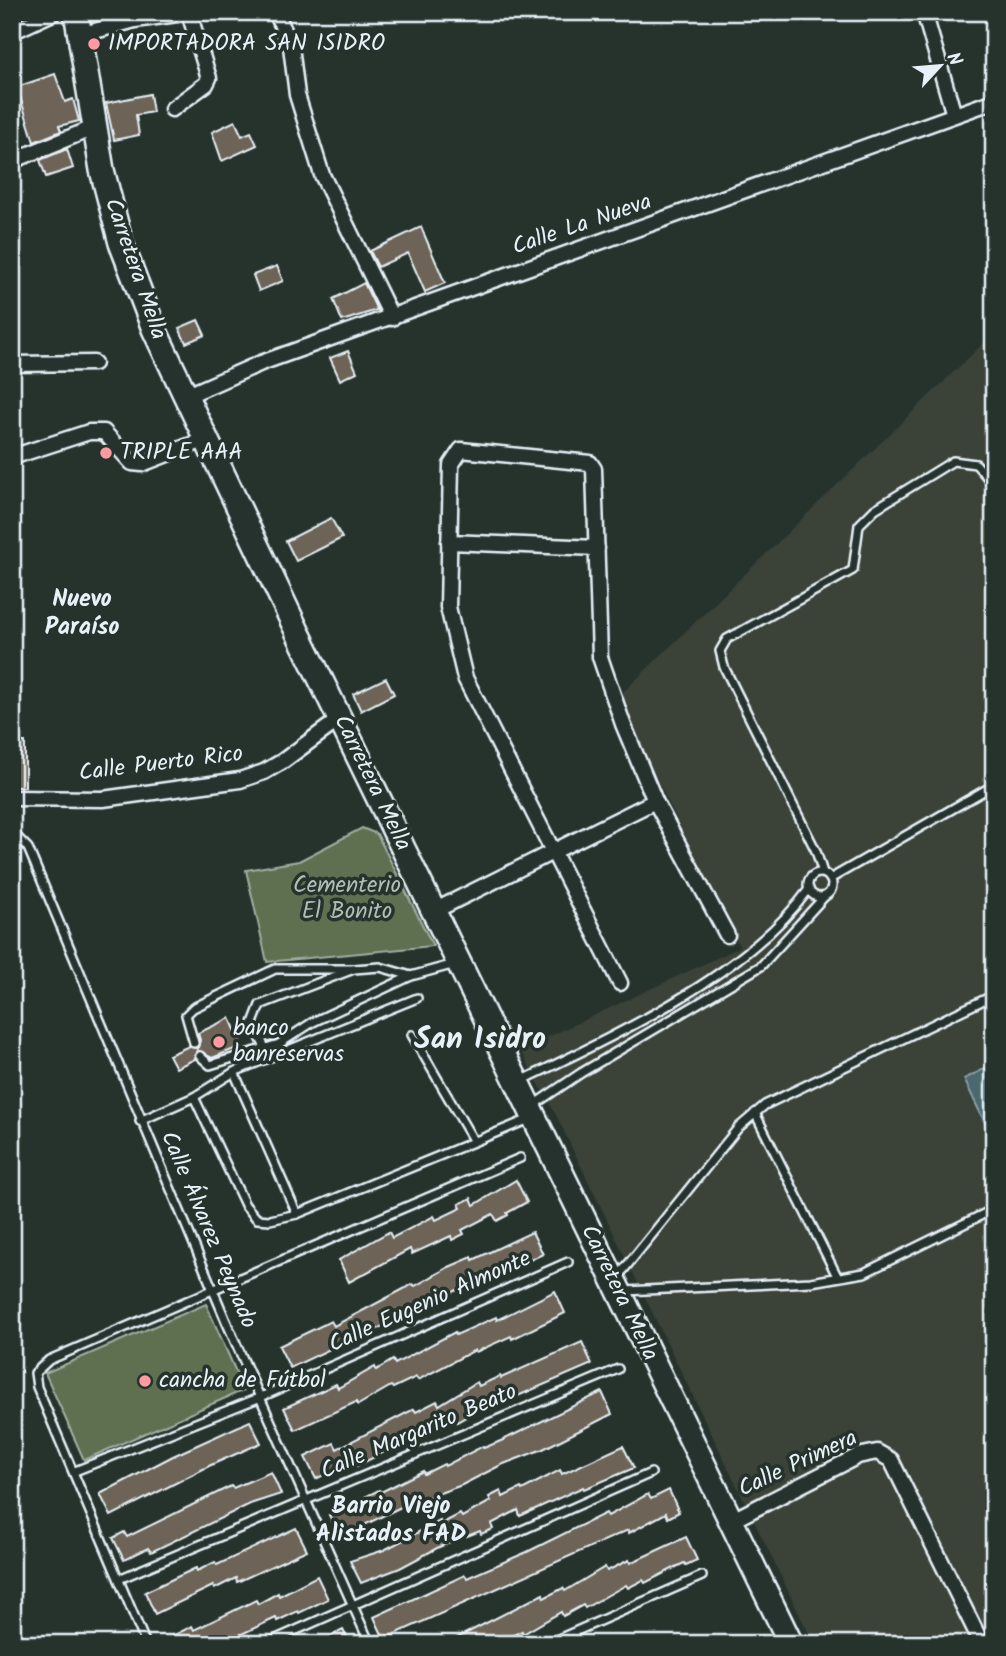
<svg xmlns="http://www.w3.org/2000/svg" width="1006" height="1656" font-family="Kalam,sans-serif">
<rect width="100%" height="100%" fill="#26332d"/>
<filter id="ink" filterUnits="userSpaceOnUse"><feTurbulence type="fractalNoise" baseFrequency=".0143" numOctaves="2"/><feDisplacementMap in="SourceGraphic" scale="14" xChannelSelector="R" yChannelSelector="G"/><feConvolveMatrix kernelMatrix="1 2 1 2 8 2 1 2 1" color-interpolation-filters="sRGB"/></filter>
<g filter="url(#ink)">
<polygon fill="#3b4239" points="992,335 994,1644 814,1644 556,1115 520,1050 740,947 617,698"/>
<g fill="#5e6f51" stroke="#a3b0a4" stroke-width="2">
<polygon points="362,828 377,834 433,946 267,962 246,870 299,861"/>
<polygon points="206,1304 244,1390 84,1460 45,1373"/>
</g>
<polygon fill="#4b6871" stroke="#8a9fa7" stroke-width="2" points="994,1064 994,1124 987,1127 964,1079"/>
<g fill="#6d6456" stroke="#e8f1f8" stroke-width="2">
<polygon points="55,74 65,102 73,99 79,121 59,126 61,131 34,142 17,87"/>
<polygon points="150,94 153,112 136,115 139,135 114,140 106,103"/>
<polygon points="235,121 242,136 251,132 257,145 222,161 212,132"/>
<polygon points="67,149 73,168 46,177 40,160"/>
<polygon points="421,227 445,283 425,292 408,253 378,267 370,251"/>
<polygon points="277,266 283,281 259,291 253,275"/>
<polygon points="364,283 377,310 342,321 333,299"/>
<polygon points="198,320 205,335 186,343 179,328"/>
<polygon points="348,351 357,372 340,380 330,358"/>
<polygon points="331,518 342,538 296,561 286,541"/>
<polygon points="386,678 394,694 361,711 353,694"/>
<rect x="12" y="742" width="13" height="45"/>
<polygon points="230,1018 242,1046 212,1058 197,1050 195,1059 176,1068 169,1055 189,1046 198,1048 200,1040 198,1033"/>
<polygon points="516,1180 527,1202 507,1213 508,1215 497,1221 493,1214 462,1230 464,1234 452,1240 451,1236 412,1254 410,1249 349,1282 339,1260 389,1232 392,1238 434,1216 436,1220 461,1208 459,1204 471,1198 474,1205"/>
<polygon points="532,1232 543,1254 495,1276 494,1273 393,1320 353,1343 351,1339 290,1368 279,1346 331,1321 334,1326 413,1284 415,1286 449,1267 472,1257 473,1260"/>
<polygon points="555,1291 565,1313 512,1339 511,1336 476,1352 475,1350 418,1380 416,1377 393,1388 391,1386 358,1405 356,1402 295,1430 284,1408 336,1384 338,1388 375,1367 376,1370 393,1360 395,1364 455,1332 456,1335 496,1317 497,1320"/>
<polygon points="582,1342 592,1364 499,1404 497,1399 457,1422 456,1419 436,1429 435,1426 357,1466 354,1460 316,1479 305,1457 334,1443 337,1449 414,1409 416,1412 437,1401 439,1405 477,1382 479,1386 500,1376 501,1378"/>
<polygon points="602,1392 612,1414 543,1449 501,1465 462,1485 401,1507 340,1537 329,1515 379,1490 381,1492 423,1471 424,1474 444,1464 445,1466 483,1446 484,1448 503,1440"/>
<polygon points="250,1421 261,1443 211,1465 111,1516 100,1494 173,1456"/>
<polygon points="623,1446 634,1468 584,1489 583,1487 520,1516 518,1510 491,1524 493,1529 481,1534 480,1531 439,1547 400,1568 361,1583 350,1561 384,1550 440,1521 441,1524 460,1514 462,1517 491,1501 489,1497 501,1491 503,1497 521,1488 522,1490 560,1470 562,1474"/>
<polygon points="271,1472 281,1494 250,1504 151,1552 148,1548 124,1560 113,1538 124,1532 127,1537 231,1486 233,1488"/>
<polygon points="669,1490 679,1512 668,1518 666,1513 629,1533 628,1530 384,1639 374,1617 465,1575 467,1578 527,1552 606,1513 608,1516 648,1494 651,1499"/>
<polygon points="296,1528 307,1550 237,1582 236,1578 214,1589 213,1586 155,1614 145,1592 196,1568 197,1571 215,1562 217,1565"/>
<polygon points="686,1537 697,1560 686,1565 684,1563 645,1583 643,1580 628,1588 626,1585 585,1608 583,1605 563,1616 561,1612 523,1634 522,1631 495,1644 445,1644 543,1594 544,1598 563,1588 565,1591 605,1567 607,1571 629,1560 630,1563"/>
<polygon points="317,1576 328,1599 299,1613 298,1611 277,1621 276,1618 220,1644 157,1644 192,1626 194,1630 256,1600 258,1604 278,1593 279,1596"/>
<polygon points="343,1630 350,1644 315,1644"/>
</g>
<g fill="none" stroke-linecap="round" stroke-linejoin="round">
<defs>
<g id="service">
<polyline points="12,832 28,848 226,1321 370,1644"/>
<polyline points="823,873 816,851 724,667 720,651 727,639 853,570 859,525 875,509 953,461 976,464 994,485"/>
<circle cx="820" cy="885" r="12"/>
<polyline points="830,879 994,785"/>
<polyline points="412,1035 473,1140"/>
<polyline points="194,1043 186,1015 193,1008 275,969 354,969"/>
<polyline points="266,1050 253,1023 260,1005 354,969 380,967 411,976"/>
<polyline points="200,1056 210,1065 279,1044 313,1022 411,976 455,964"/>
<polyline points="234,1072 297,1214"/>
<path d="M 521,1081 C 616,1035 747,975 809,889"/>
<polyline points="194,1097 245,1205 257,1219 270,1220 297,1214 532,1118"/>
<polyline points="532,1106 581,1073 761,966 824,897"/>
<polyline points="755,1113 837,1276"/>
<polyline points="140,1121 194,1097 234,1072 417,998"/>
<polyline points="617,1278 738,1128 765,1105 994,995"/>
<polyline points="625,1291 811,1282 864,1273 994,1209"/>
<polyline points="75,1471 261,1397 568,1262"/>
<polyline points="119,1579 618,1369"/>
<polyline points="146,1644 37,1387 35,1373 49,1360 520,1158"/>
<polyline points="265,1644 651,1473"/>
<polyline points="547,1644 702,1576"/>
</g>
<g id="minor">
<polyline points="276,12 291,46 297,95 322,175 392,318"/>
<polyline points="924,12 954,115"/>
<polyline points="12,32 55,12"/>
<polyline points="80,35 135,20 191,12"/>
<polyline points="172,109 206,84 209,78 189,13"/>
<polyline points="12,161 93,128"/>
<polyline points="12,364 94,363"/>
<polyline points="186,396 261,363 994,101"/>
<polyline points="12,457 89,432 104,432 132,463 142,464 206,439"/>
<polyline points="449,542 597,548"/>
<polyline points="12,798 103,799 240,780 264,772 283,761 341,718"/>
<polyline points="434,911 655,801"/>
<polyline points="620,983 465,678 448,607 451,465 461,450 590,463 594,469 600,657 623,724 655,801 727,935"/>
<polyline points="729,1522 858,1456 877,1452 891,1460 982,1644"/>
</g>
<polyline id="primary" points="76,12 102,170 121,243 154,329 298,633 791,1644"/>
</defs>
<use href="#service" stroke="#e8f1f8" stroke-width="12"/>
<use href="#minor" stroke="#e8f1f8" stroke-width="19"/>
<use href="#primary" stroke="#e8f1f8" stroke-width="28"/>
<use href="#service" stroke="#26332d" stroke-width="7"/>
<use href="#minor" stroke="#26332d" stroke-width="14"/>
<use href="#primary" stroke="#26332d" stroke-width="23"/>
</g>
</g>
<g fill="#ff9aa2" stroke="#26332d" stroke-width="2.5">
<circle cx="94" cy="44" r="7"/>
<circle cx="106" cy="453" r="7"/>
<circle cx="219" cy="1042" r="7"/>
<circle cx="145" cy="1381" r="7"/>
</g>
<g text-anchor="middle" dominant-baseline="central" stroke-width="7" stroke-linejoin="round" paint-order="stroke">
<g font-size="23" fill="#e8f1f8" stroke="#26332d" text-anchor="start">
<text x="108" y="44">IMPORTADORA SAN ISIDRO</text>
<text x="120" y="453">TRIPLE AAA</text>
<text x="233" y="1029">banco<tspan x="233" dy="26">banreservas</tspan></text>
<text x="159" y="1381">cancha de Fútbol</text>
</g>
<g font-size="23" fill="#e8f1f8" stroke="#26332d">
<text transform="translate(582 225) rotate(-19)">Calle La Nueva</text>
<text transform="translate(135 269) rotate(71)">Carretera Mella</text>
<text transform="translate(161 764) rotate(-7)">Calle Puerto Rico</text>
<text transform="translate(372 783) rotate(64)">Carretera Mella</text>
<text transform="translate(208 1230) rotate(67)">Calle Álvarez Peynado</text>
<text transform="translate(619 1293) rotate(64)">Carretera Mella</text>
<text transform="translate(430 1302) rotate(-24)">Calle Eugenio Almonte</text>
<text transform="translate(419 1432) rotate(-23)">Calle Margarito Beato</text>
<text transform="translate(798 1464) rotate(-25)">Calle Primera</text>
</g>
<g font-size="23" fill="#b1bdb5" stroke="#26332d">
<text x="347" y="886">Cementerio<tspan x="347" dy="26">El Bonito</tspan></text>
</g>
<g font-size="24" font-weight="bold" fill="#e8f1f8" stroke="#26332d">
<text x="82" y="599">Nuevo<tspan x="82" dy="28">Paraíso</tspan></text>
<text x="391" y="1506">Barrio Viejo<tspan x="391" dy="28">Alistados FAD</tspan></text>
</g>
<g font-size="30" font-weight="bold" fill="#e8f1f8" stroke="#26332d">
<text x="480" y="1040">San Isidro</text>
</g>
</g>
<rect width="1006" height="1656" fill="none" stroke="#26332d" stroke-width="42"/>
<rect x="21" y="21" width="964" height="1614" fill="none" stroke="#e8f1f8" stroke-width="2.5" filter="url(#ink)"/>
<g transform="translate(940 66) rotate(64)" stroke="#26332d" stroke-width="5" paint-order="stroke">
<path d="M0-5L12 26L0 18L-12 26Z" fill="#e8f1f8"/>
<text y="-10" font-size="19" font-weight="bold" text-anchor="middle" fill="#e8f1f8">N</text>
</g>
</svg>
